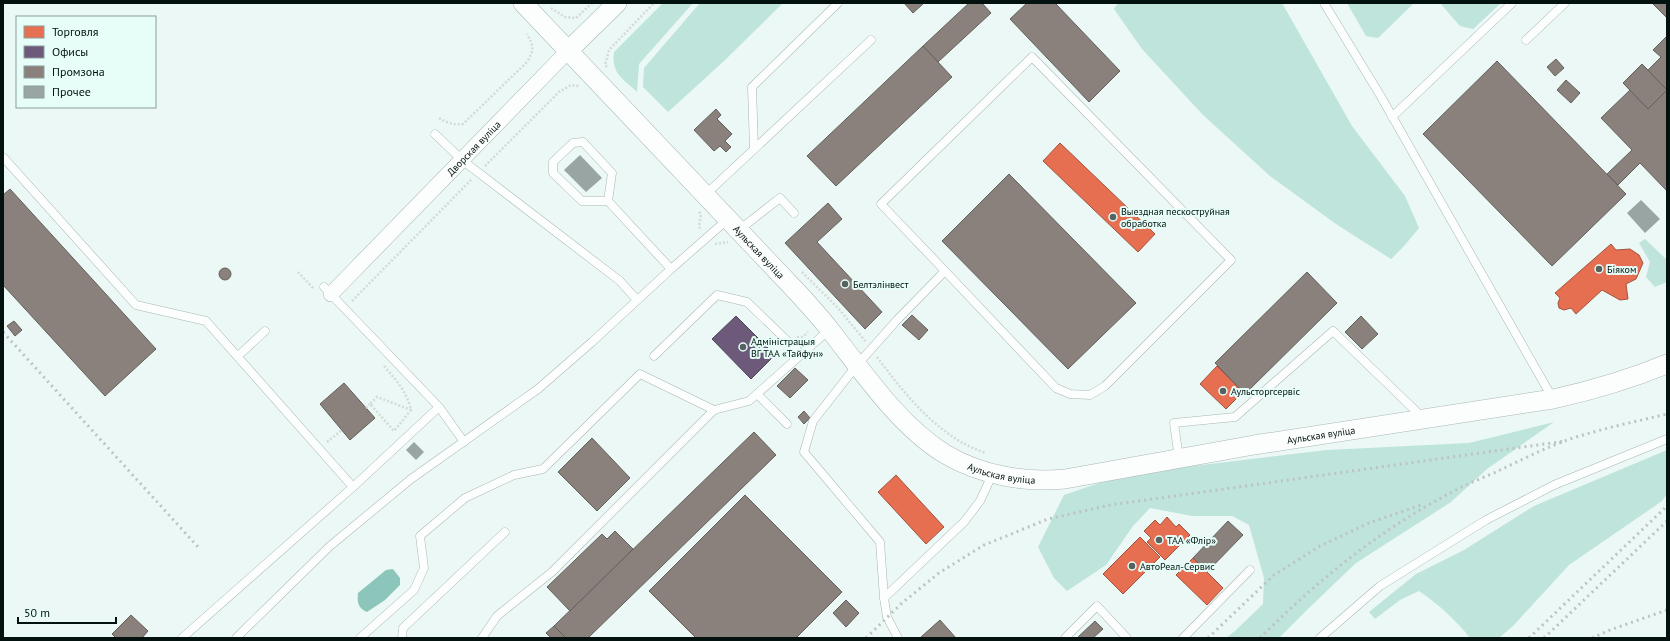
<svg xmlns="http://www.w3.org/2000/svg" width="1670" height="641" font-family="'PT Sans',sans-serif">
<rect width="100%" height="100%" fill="#ebf8f5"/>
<g fill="#bee4dc">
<path d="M 663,3 L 693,3 L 639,64 L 637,92 C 623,78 611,74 614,52 Z"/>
<polygon points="700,3 783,3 724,61 668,112 643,87 644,68"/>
<polygon points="1118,3 1282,3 1352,126 1405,196 1419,228 1404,246 1391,259 1336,224 1270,176 1203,115 1142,49 1114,9"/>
<polygon points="1347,3 1414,3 1378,38 1366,36"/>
<polygon points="1440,3 1501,3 1473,29 1460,26"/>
<polygon points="1645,239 1667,260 1667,282 1655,287 1646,277 1650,262 1639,243"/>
<polygon points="1554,422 1487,469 1451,502 1356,563 1310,607 1279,638 1226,638 1235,631 1263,604 1264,578 1249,525 1232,516 1192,516 1150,508 1133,526 1106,565 1067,591 1054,578 1038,547 1064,495 1102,482 1169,469 1327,450 1469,443"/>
<path d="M 1667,450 L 1667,494 L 1662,501 L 1569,565 L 1513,626 L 1499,638 L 1470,638 C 1455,619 1438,604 1419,591 L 1400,600 L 1375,619 L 1369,612 L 1416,574 L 1464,550 L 1534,506 Z"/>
</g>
<path fill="#8cc6bb" d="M 393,569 L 400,578 L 400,585 L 385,600 L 367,612 C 358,608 357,603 358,593 L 386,570 Z"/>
<g fill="#e76f51" stroke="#a3533d">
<polygon points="1060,143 1155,234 1138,252 1043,161"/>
<polygon points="1611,244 1616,250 1630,249 1639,255 1643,263 1636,279 1626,284 1628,299 1620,300 1602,290 1576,314 1571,308 1564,310 1559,308 1558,303 1560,298 1555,293"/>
<polygon points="1217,366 1243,392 1226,409 1200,384"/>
<polygon points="896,475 944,527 926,544 878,492"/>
<polygon points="1167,517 1176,527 1179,524 1190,535 1165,560 1147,542 1151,538 1144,531 1155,520 1160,525"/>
<polygon points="1140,537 1160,557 1123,594 1103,574"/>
<polygon points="1193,558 1223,588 1207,605 1176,575"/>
</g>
<polygon fill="#6d597a" stroke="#4e445a" points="736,316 775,355 751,379 712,339"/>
<g fill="#8a817c" stroke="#62605b">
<polygon points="904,3 924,3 913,13"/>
<polygon points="969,3 982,3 991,13 938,62 923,46"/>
<polygon points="1027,3 1055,3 1120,71 1089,102 1010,19"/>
<polygon points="1652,3 1667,3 1667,18"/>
<polygon points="1667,36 1667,191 1640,163 1618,185 1607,174 1632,150 1601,118 1630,90 1623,83 1642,64 1648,70 1661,57 1653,50"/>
<polygon points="923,46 952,77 836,186 807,156"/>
<polygon points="1556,59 1564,68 1555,76 1547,67"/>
<polygon points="1497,61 1626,194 1552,266 1423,134"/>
<polygon points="1642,64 1667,90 1648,109 1623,83"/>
<polygon points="1566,80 1580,93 1571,103 1557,90"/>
<polygon points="716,109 721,115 717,119 732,134 725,141 731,147 726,152 720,146 714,151 694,130"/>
<polygon points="1009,174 1136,303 1068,369 942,241"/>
<polygon points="10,189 156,349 105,396 3,285 3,195"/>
<polygon points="828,203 842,219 817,242 882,312 865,329 785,243"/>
<circle cx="225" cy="274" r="6"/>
<polygon points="1307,272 1337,303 1245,394 1215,363"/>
<polygon points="912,315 928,330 919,340 902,325"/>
<polygon points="1361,316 1378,334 1362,349 1345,332"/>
<polygon points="14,321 22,330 15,336 7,326"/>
<polygon points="795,368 808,380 790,398 777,386"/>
<polygon points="344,383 375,418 350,440 320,404"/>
<polygon points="804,411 810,418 804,424 798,417"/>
<polygon points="754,432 776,455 588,638 566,638 554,626"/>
<polygon points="592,438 630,478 597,511 558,472"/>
<polygon points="745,495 842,592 796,638 696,638 649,591"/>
<polygon points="1228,521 1243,535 1207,572 1193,558"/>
<polygon points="615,531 633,549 570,611 547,587 602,534 607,539"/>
<polygon points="846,600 859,613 846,627 833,613"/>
<polygon points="131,615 148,631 142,638 116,638 112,634"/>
<polygon points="940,620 956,638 922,638 921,637"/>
<polygon points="1095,621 1103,629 1093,638 1077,638"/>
<polygon points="554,626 566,638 551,638 546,633"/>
</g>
<g fill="#98a5a2">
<polygon points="580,155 602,178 586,192 564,170"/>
<polygon points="1641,200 1660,219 1645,233 1627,213"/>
<polygon points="414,442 424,452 416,460 406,450"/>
</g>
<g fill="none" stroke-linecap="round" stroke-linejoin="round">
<defs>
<g id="service">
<polyline points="1324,3 1380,95 1553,399"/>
<polyline points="1526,40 1565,3"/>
<polyline points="1392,117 1512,3"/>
<polyline points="435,134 462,160 620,281 637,300"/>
<polyline points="754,149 752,87 838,3"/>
<polyline points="3,157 136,305 206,321 353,487"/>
<polyline points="705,195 871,40"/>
<polyline points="608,201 612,173 583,142 573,143 553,162 553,173 582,201 608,201 671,269"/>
<polyline points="739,230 780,198 794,213"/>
<polyline points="324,287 439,407 464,442"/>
<polyline points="238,356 265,331"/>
<polyline points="654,356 717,295 747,302 801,354"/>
<polyline points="757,394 787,424"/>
<polyline points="1179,459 1174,423 1235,417 1333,331 1422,417"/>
<polyline points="884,598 964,522 980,501 993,473"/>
<polyline points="182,638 353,487 439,407"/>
<polyline points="236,638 330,546 411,479 538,389 592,342 671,269 728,219"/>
<polyline points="360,638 414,590 424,568 420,536 465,498 514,475 543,469 640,374 714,410"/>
<polyline points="402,638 403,628 505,532"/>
<polyline points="482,638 497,616 552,572 714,410 749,401 830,329"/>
<polyline points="898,638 887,617 884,598 880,542 804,452 813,421 857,365 898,319 945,271 1056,388 1070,394 1090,395 1105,386 1231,260 1032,57 881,204 945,271"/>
<polyline points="1065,638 1097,606 1127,638"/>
<polyline points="1183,638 1250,570"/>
<polyline points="1320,638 1380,586 1486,520 1554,485 1667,439"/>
</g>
<g id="minor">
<path id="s1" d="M 331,294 L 569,50"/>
</g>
<g id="tertiary">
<path id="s2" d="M 523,3 L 798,293 C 809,305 820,317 830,330 C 863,372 899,426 945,454 C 980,475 1025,483 1065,479 L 1254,445 L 1553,399 C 1594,390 1628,380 1667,364"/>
<polyline points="569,50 617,3"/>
</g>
</defs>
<use href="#service" stroke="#aab6b4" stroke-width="9"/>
<use href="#minor" stroke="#aab6b4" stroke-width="16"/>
<use href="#tertiary" stroke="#aab6b4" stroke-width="20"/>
<g stroke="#d5d9d8" stroke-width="2.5" stroke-dasharray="2 2" stroke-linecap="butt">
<polyline points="551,8 565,17 576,18 592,3"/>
<polyline points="607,67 605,65 609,50 654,3"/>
<path d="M 439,118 C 447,123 454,125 463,124 L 527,62 C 534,50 534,46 527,34"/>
<polyline points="485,166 559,92 571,85 579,86"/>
<polyline points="699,212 701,214 699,227 702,230"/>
<polyline points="715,244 728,242"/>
<polyline points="298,272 314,289"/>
<polyline points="802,272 838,308 866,342"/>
<polyline points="352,301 472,179"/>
<polyline points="797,337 803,337 808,332"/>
<path d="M 877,357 C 901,389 926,421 961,442 C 968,446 977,450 986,453"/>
<path d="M 384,366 C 396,380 407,392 411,410 L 394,431 L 370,404 L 377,397 L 411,410"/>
<polyline points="366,408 370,404"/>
<polyline points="327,442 342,430"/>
</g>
<use href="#service" stroke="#fcfefe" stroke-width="8"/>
<use href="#minor" stroke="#fcfefe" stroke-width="15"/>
<use href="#tertiary" stroke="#fcfefe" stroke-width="19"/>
<g stroke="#bec2c1" stroke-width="3" stroke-dasharray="2 4" stroke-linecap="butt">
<polyline points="3,332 198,547"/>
<polyline points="866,638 902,603 939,573 984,545 1048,519 1110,505 1566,441"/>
<polyline points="1208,638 1274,575 1320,546 1369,523 1424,504"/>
<path d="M 1260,638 C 1314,584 1373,535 1441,498 C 1458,488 1477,480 1496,472 C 1519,461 1543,449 1567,440 C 1600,429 1634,422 1667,414"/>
<polyline points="1529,638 1667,506"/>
<polyline points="1544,638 1667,521"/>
<polyline points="1592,638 1610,630 1667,610"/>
</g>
</g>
<g fill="#556260" stroke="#e6fdf8" stroke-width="1.5">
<circle cx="1113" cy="217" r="4"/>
<circle cx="1599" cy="269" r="4"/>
<circle cx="845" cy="284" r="4"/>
<circle cx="743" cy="347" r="4"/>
<circle cx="1223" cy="391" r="4"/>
<circle cx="1159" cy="540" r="4"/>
<circle cx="1132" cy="566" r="4"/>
</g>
<g text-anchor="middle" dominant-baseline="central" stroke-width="4" stroke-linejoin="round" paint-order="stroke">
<g font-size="10" fill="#04120f" stroke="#e6fdf8">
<text stroke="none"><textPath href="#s1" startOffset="204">Дворская вуліца</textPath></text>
<text stroke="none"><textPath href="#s2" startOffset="343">Аульская вуліца</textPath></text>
<text stroke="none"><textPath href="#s2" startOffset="1003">Аульская вуліца</textPath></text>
<text stroke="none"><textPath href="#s2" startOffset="679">Аульская вуліца</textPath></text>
</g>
<g font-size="10" fill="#04120f" stroke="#e6fdf8" text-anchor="start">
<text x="1121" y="211">Выездная пескоструйная<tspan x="1121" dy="12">обработка</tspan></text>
<text x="1607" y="269">Біяком</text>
<text x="853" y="284">Белтэлінвест</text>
<text x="751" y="341">Адміністрацыя<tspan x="751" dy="12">ВГ ТАА «Тайфун»</tspan></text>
<text x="1231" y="391">Аульсторгсервіс</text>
<text x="1167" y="540">ТАА «Флір»</text>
<text x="1140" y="566">АвтоРеал-Сервис</text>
</g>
</g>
<rect width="1670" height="641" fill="none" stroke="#04120f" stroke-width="8"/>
<rect x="16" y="16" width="140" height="92" fill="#e6fdf8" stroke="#8c9f9b"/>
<rect x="24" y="26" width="20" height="12" fill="#e76f51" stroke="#8c9f9b"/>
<text x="52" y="36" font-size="12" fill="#04120f">Торговля</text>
<rect x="24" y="46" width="20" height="12" fill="#6d597a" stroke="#8c9f9b"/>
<text x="52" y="56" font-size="12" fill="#04120f">Офисы</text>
<rect x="24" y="66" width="20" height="12" fill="#8a817c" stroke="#8c9f9b"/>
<text x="52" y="76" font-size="12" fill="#04120f">Промзона</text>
<rect x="24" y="86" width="20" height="12" fill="#98a5a2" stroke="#8c9f9b"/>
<text x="52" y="96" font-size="12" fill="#04120f">Прочее</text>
<path d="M18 617v6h98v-6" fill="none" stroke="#04120f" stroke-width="2"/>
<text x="24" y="617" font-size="12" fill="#04120f" stroke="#e6fdf8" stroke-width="3" paint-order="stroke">50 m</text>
</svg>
